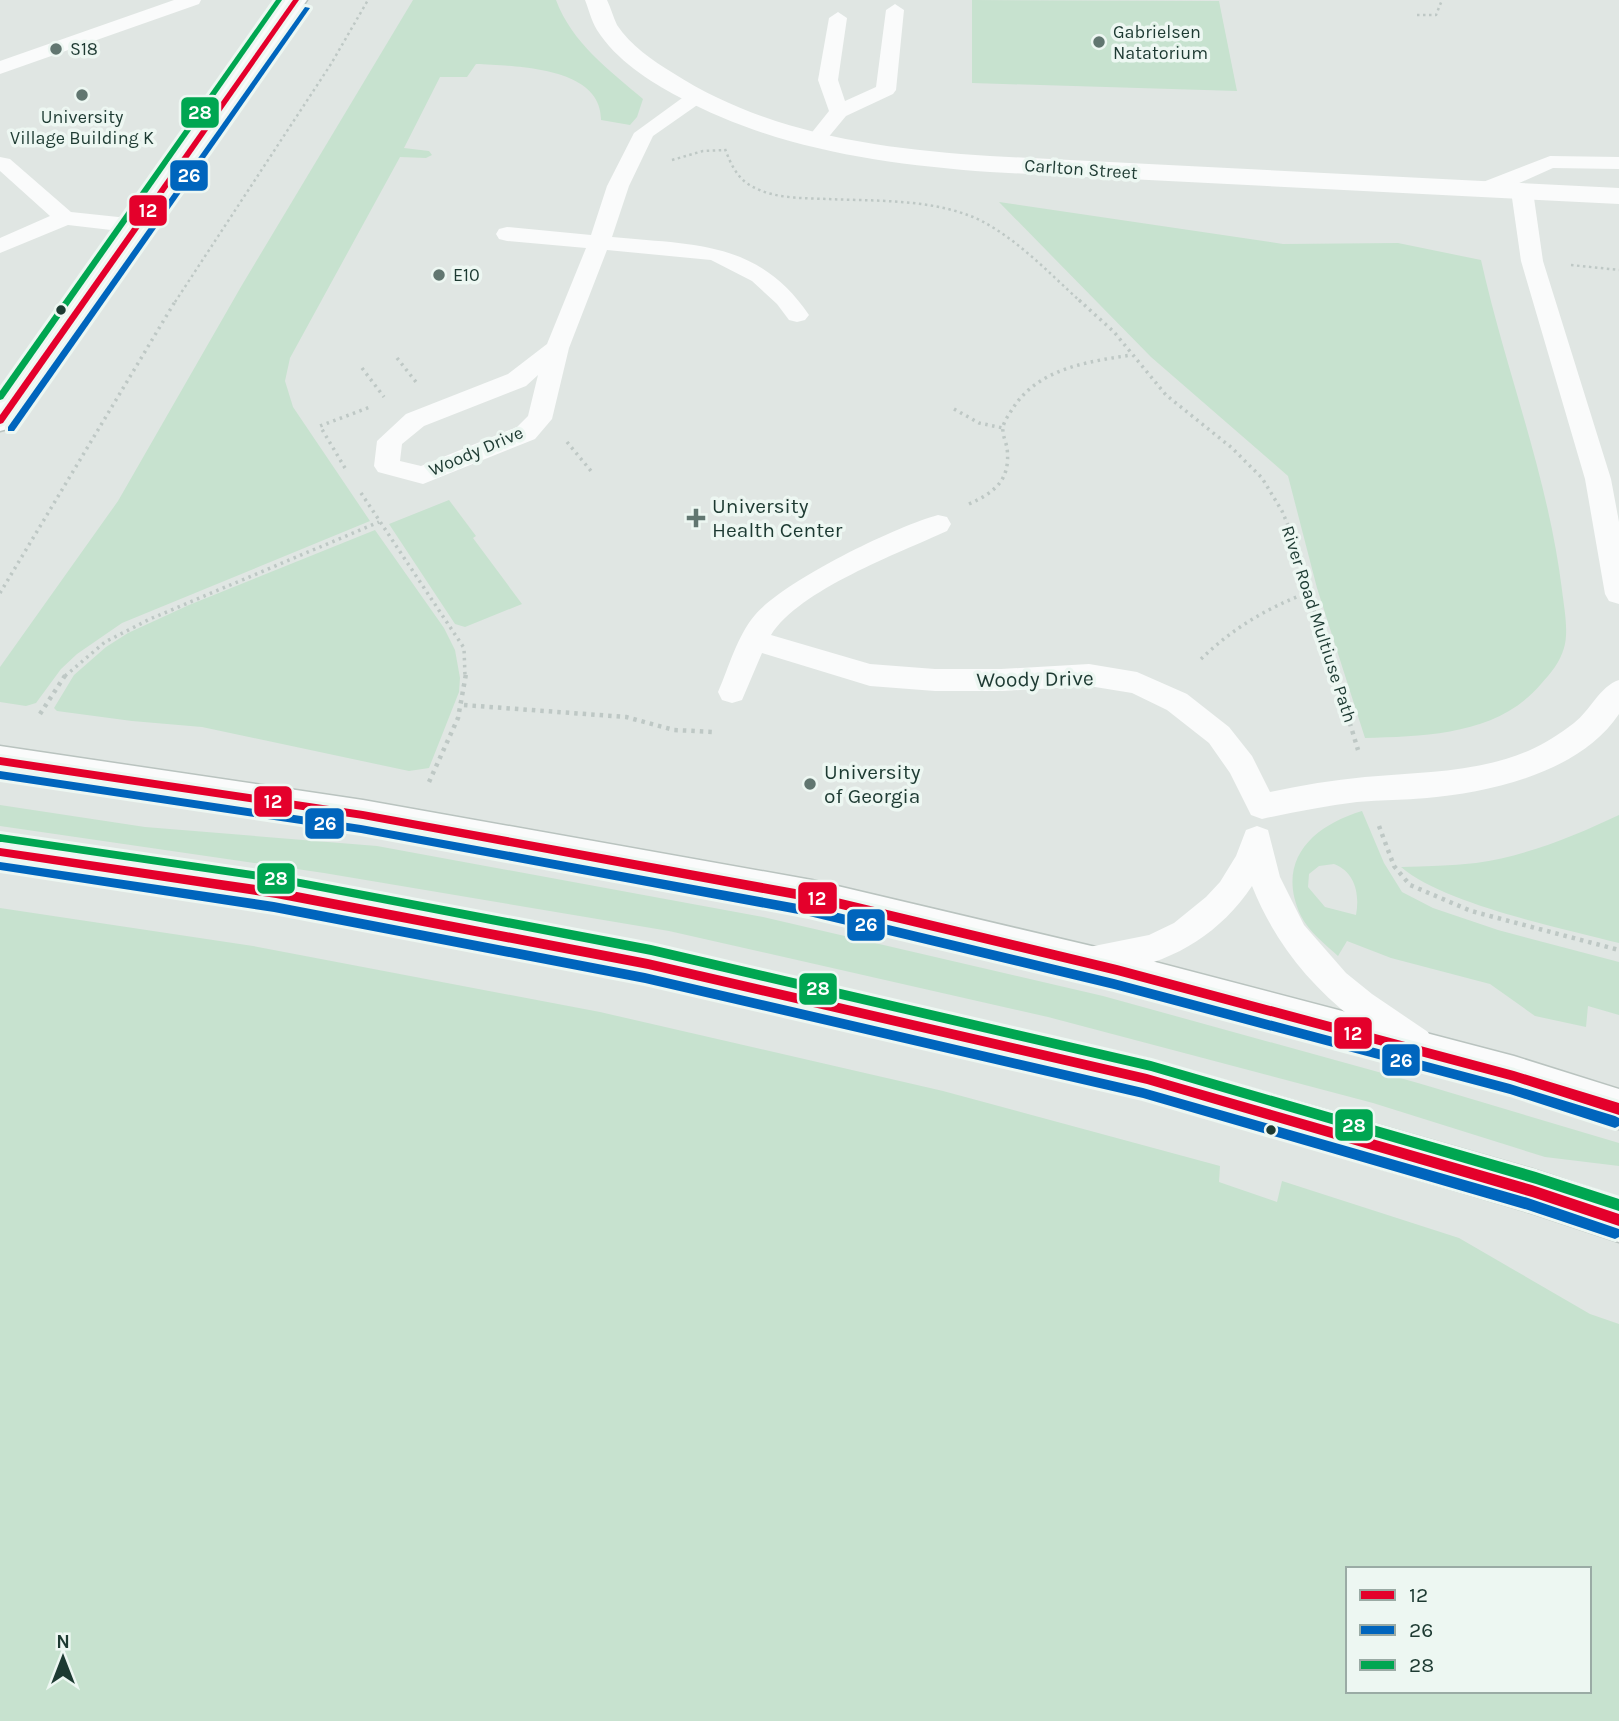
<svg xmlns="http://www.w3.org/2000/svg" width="1619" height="1721" font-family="Karla,sans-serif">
<rect width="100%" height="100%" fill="#e0e6e3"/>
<g fill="#c7e2cf" fill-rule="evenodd">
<path d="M 413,0 L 556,0 C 572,43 609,70 643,99 L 637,117 L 630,125 L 601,120 C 602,66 513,66 476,64 L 467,77 L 440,77 L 404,148 L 429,151 L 432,155 L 426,158 L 400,157 L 290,358 L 285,381 L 293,407 L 370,521 L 122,623 L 77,654 L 61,669 L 36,703 L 26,706 L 0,702 L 0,667 L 118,501 L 242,285 Z"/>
<polygon points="972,0 1219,1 1237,91 972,83"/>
<path d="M 999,202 L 1283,244 L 1398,243 L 1481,260 C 1506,372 1548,476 1562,590 C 1564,607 1569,632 1564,648 C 1560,662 1551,673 1541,684 C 1498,735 1427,736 1365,738 L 1317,588 L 1288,476 L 1151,357 Z"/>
<polygon points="449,500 476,536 473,538 522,604 465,627 455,624 389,524"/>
<polygon points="375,530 444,628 455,650 460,678 459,692 429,768 409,771 202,727 132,721 57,711 54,708 74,675 106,647 128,633 189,605"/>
<polygon points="0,805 145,827 377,846 763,917 1103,996 1418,1083 1619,1143 1619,1166 1545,1157 1373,1103 1048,1017 669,931 324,873 0,826"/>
<path d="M 1362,811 L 1384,863 L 1402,892 L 1433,908 L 1498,930 L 1619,962 L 1619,1015 L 1588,1006 L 1586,1027 L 1535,1016 L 1490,984 L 1391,958 L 1347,941 L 1338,956 C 1325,944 1309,932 1301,916 C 1275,861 1312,826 1362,811 ZM 1334,864 C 1355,872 1360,894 1356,915 L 1325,907 L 1308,887 L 1309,874 L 1319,866 Z"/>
<path d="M 1619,815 L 1619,943 C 1561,928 1444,904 1401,867 C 1426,866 1451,866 1476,863 C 1527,856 1574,836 1619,815 Z"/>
<path d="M 0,908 L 253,946 L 600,1012 L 943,1091 L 1220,1166 L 1219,1182 L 1277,1202 L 1282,1181 L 1459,1238 L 1590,1314 L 1619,1324 L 1619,1721 L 0,1721 ZM 1348,1569 L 1589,1569 L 1589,1691 L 1348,1691 Z"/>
</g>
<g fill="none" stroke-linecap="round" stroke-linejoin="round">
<defs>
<g id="secondary">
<polygon points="285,0 307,0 11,428 0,431 0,399"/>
<polygon points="0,746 363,800 812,880 1117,952 1514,1056 1619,1089 1619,1129 1514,1096 1117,988 812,914 363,830 0,776"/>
<polygon points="0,836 276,876 648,946 1147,1059 1532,1169 1619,1198 1619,1242 1532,1213 1147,1099 648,982 276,910 0,868"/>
</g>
</defs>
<use href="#secondary" stroke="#b9c3bf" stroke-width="3"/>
<g stroke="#bec8c5" stroke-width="2.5" stroke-dasharray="2.5 3.5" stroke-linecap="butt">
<polyline points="1417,15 1436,15 1442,0"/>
<path d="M 725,149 C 730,162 736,176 748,184 C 771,199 801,198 827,199 C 872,201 922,199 965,214 C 1007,228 1049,273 1081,302"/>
<polyline points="672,160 703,151 725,150"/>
<polyline points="1571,265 1619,270"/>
<polyline points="175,302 331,64 368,0"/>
</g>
<g stroke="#bec8c5" stroke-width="3.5" stroke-dasharray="2.5 4.5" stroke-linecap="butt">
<polyline points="1079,300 1114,332 1166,395 1232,448 1262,478 1282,511 1301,556 1311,601 1336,676"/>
<polyline points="397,358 416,382"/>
<polyline points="362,368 384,397"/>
<polyline points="954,409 979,423 1003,428"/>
<polyline points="567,442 591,471"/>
<polyline points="345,468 320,426 370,407"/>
<polyline points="361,493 464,648 465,676"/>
<path d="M 969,504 C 995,492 1011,480 1007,448 C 1006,442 1002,434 1003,427 C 1004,421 1010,413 1013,408 C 1039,368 1087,362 1131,355"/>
<polyline points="0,593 176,300"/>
<path d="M 1201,659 C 1233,628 1267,608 1309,592"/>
<polyline points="65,676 105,642 150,619 379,522"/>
</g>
<g stroke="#bec8c5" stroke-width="4.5" stroke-dasharray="3.5 5" stroke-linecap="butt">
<polyline points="1335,674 1358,750"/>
<polyline points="464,705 626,717 674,730 714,732"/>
<polyline points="40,714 66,674"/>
<polyline points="429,782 458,718 466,674"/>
<polyline points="1379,826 1394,866 1410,885 1471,911 1619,950"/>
</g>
<g fill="#fafbfb" fill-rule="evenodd">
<polygon points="174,0 201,0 199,4 0,74 0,61"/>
<polygon points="895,4 904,10 896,90 893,94 846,116 822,145 808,145 805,141 829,111 818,80 829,18 838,12 847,18 838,80 845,101 876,87 886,10"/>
<path d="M 696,91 L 703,93 L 706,97 L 703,101 L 653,136 L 629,186 L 612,237 C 693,245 758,240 809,315 L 805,320 L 797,322 L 789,320 L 777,304 L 752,281 L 711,260 L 607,250 L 569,348 L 552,419 L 535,439 L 423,484 L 378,472 L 374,466 L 377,441 L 406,414 L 508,374 L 547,344 L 586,248 L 507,241 L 499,239 L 496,234 L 499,229 L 507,227 L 591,235 L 607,186 L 634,133 L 689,93 ZM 538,375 L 528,416 L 517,427 L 421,466 L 400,461 L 402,444 L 424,426 L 526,386 Z"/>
<polygon points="1550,156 1619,157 1619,169 1553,168 1499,192 1483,192 1480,187 1483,182"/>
<polygon points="0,157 10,159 71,212 137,219 145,221 148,226 145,231 137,233 68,225 0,253 0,238 50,216 0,171"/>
<polygon points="1522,185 1530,186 1533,191 1543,261 1611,479 1619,522 1619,604 1609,601 1605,594 1585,479 1521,261 1511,191 1514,186"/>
<path d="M 938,515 L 947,517 L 951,524 L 947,531 C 899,553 799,590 771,635 L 870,664 L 935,669 L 1001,669 L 1089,664 L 1137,672 L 1187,694 L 1229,727 L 1252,756 L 1270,792 C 1302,785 1333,780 1365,777 C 1421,772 1476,773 1528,751 C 1544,744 1560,734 1574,723 C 1590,711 1600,686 1619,680 L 1619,714 C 1580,772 1493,792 1427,798 C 1404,800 1381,800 1357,802 C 1325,806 1294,812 1262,819 L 1251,815 L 1230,773 L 1209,743 L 1167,710 L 1132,693 L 1089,686 L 1001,691 L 935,691 L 870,686 L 762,653 L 742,700 L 732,703 L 722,700 L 718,692 C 729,667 737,636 755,615 C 784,581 894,527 938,515 Z"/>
<path d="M 1257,826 L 1268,830 L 1280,877 L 1304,925 L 1346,973 L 1372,994 L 1428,1032 L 1433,1043 L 1428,1054 L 1416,1059 C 1397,1052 1381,1040 1365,1028 C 1314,990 1276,946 1252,886 C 1221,932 1177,960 1123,970 C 1106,973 1090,976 1074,970 L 1070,960 L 1074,950 L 1149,935 L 1174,923 L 1206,897 L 1220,882 L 1236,856 L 1246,830 Z"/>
</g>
<path fill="#fafbfb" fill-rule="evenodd" d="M 585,0 L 607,0 C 611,8 613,17 617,25 C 630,45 653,61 673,73 C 768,134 880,149 990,156 L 1619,188 L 1619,204 L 990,172 C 882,164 776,149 679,97 C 649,81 616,60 597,30 C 591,20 589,10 585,0 Z"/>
<use href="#secondary" fill="#fafbfb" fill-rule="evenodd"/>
<defs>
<g id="bus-1">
<polygon points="293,0 299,0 3,423 0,424 0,415"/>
<polygon points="0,757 363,811 812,892 1117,965 1514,1071 1619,1103 1619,1115 1514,1081 1117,975 812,902 363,819 0,765"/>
<polygon points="0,848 276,888 648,959 1147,1074 1532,1185 1619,1214 1619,1226 1532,1197 1147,1084 648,969 276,898 0,856"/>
</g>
<g id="bus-2">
<polygon points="305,7 310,8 14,431 8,431 8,427"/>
<polygon points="0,771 361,825 809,906 1114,979 1510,1084 1615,1116 1619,1118 1619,1126 1615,1128 1510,1094 1114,989 809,916 361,833 0,779"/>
<polygon points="0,862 274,902 645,973 1143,1088 1528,1198 1619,1229 1619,1237 1615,1239 1528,1210 1143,1098 645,983 274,912 0,870"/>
</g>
<g id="bus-3">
<polygon points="276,0 282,0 3,399 0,400 0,391"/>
<polygon points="0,834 279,875 651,945 1151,1061 1536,1172 1619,1199 1619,1211 1536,1184 1151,1071 651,955 279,883 2,842 0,842"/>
</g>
</defs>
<use href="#bus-1" stroke="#edf7f2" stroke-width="6"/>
<use href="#bus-2" stroke="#edf7f2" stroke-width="6"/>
<use href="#bus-3" stroke="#edf7f2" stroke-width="6"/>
<use href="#bus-1" fill="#e4002b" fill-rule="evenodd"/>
<use href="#bus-2" fill="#0065bd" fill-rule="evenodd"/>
<use href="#bus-3" fill="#00a651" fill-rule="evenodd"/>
</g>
<g fill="#617670" stroke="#edf7f2" stroke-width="2.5">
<circle cx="1099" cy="42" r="7"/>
<circle cx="56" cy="49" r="7"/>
<circle cx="82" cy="95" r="7"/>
<circle cx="439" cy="275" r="7"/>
<path d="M692.5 507.5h7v7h7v7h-7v7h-7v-7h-7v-7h7z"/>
<circle cx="810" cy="784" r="7"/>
</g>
<g fill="#1d3a32" stroke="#edf7f2" stroke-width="2.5">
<circle cx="61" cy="310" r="6"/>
<circle cx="1271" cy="1130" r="6"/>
</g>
<g text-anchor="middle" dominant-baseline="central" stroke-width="7" stroke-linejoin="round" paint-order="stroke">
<g font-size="18" fill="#1d3a32" stroke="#edf7f2" text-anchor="start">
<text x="1113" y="32">Gabrielsen<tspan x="1113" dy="21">Natatorium</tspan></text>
<text x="70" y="49">S18</text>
<text x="82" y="117" text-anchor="middle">University<tspan x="82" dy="21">Village Building K</tspan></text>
<text x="453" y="275">E10</text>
</g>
<g font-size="18" fill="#1d3a32" stroke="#edf7f2">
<text transform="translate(1081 169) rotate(4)">Carlton Street</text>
<text transform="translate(476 451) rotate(-23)">Woody Drive</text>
<text transform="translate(1319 624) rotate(72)">River Road Multiuse Path</text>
</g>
<g font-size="21" fill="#1d3a32" stroke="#edf7f2" text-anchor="start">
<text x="712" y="506">University<tspan x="712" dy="24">Health Center</tspan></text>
<text x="824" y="772">University<tspan x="824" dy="24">of Georgia</tspan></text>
</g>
<g font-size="21" fill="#1d3a32" stroke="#edf7f2">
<text transform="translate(1035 679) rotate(-1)">Woody Drive</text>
</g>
</g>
<g stroke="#edf7f2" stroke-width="2.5">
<rect x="180" y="96" width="40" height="33" rx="7" fill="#00a651"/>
<rect x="169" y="159" width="40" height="33" rx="7" fill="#0065bd"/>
<rect x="128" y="194" width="40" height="33" rx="7" fill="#e4002b"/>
<rect x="253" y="785" width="40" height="33" rx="7" fill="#e4002b"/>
<rect x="304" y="807" width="41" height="33" rx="7" fill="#0065bd"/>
<rect x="256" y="862" width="40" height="33" rx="7" fill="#00a651"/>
<rect x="797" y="881" width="41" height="34" rx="7" fill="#e4002b"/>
<rect x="846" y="908" width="40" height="34" rx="7" fill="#0065bd"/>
<rect x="798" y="972" width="40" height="34" rx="7" fill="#00a651"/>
<rect x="1333" y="1016" width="40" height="34" rx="7" fill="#e4002b"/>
<rect x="1381" y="1043" width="40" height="34" rx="7" fill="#0065bd"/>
<rect x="1334" y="1108" width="40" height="34" rx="7" fill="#00a651"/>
</g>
<g font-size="19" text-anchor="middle" font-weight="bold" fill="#fff">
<text x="200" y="119">28</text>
<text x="189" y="182">26</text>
<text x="148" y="217">12</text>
<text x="273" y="808">12</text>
<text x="325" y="830">26</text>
<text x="276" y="885">28</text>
<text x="817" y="905">12</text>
<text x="866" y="931">26</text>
<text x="818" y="995">28</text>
<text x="1353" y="1040">12</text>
<text x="1401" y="1067">26</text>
<text x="1354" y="1132">28</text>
</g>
<rect x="1346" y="1567" width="245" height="126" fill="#edf7f2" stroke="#9aaba5" stroke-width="2"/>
<rect x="1360" y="1590" width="35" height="10" fill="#e4002b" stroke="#9aaba5" stroke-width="2"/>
<text x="1409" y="1602" font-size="21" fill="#1d3a32">12</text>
<rect x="1360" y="1625" width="35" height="10" fill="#0065bd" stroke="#9aaba5" stroke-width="2"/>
<text x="1409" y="1637" font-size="21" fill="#1d3a32">26</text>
<rect x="1360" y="1660" width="35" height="10" fill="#00a651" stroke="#9aaba5" stroke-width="2"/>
<text x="1409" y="1672" font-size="21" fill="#1d3a32">28</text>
<g transform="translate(63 1658)" stroke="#edf7f2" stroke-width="5" paint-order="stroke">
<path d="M0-5L12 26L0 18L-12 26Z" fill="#1d3a32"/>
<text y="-10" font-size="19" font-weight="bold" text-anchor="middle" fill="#1d3a32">N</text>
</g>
</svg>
